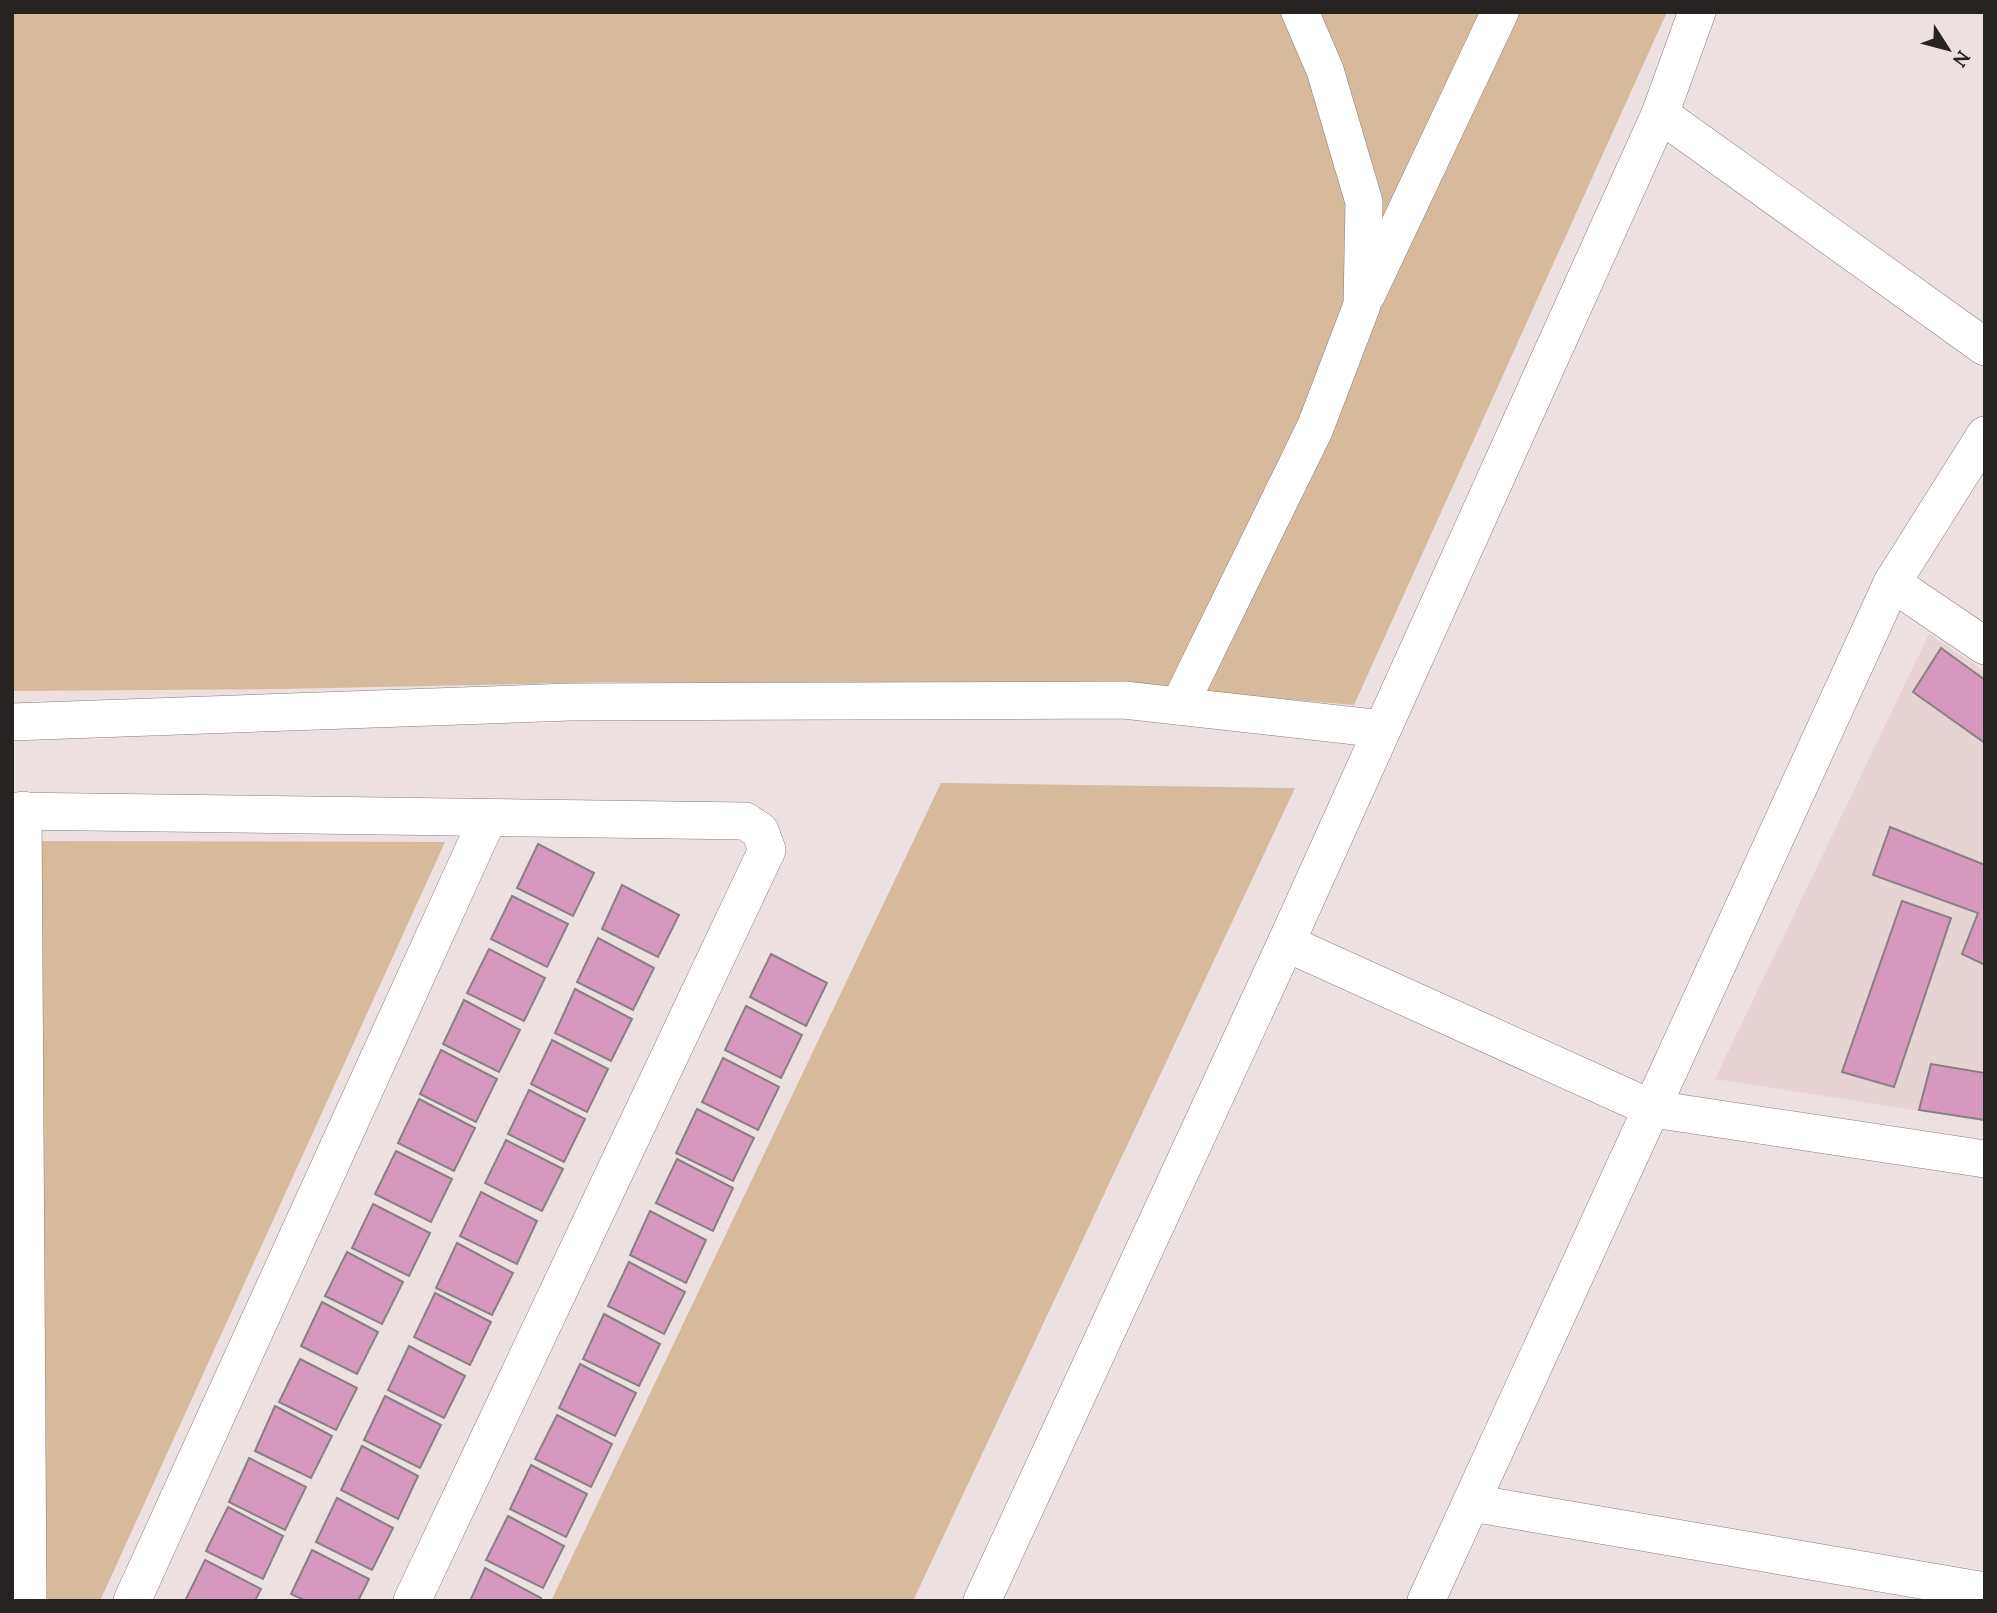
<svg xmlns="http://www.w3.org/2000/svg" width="1997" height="1613" font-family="Lora,serif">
<rect width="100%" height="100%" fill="#ece0e1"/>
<polygon fill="#e8d3d4" points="1929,634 1985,672 1985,1121 1715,1079"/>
<g fill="#d6ba9b">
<polygon points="12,12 1667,12 1354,705 1132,686 610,682 282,689 12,691"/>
<polygon points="941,783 1295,788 913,1601 551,1601"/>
<polygon points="38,841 445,842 100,1601 41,1601"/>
</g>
<g fill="#d698bc" stroke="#898085" stroke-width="2">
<polygon points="1941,648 1985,680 1985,743 1913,692"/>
<polygon points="1890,827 1985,865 1985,965 1962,954 1978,913 1873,875"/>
<polygon points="538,844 594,873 573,916 517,888"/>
<polygon points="622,885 679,915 658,957 602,929"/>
<polygon points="512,896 568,924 547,967 491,939"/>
<polygon points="1902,901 1951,918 1894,1087 1842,1072"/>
<polygon points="598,938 654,968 633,1010 577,982"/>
<polygon points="489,949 545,978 524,1021 467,993"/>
<polygon points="771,954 827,983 806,1026 750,997"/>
<polygon points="575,989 632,1019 611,1061 555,1033"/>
<polygon points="464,1000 520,1030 499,1072 443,1044"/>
<polygon points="746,1006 802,1035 781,1078 725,1050"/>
<polygon points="552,1040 608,1069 587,1112 531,1084"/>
<polygon points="441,1050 497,1079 476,1122 420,1094"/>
<polygon points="723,1058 779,1087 758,1130 702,1102"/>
<polygon points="1931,1064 1985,1073 1985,1120 1919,1110"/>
<polygon points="529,1090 585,1119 564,1162 508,1134"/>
<polygon points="419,1099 475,1128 454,1171 398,1143"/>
<polygon points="697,1109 754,1138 733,1181 676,1153"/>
<polygon points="506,1140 563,1169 542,1211 485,1183"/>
<polygon points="396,1151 452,1179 431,1222 375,1194"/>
<polygon points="677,1159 733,1188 713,1231 656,1203"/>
<polygon points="481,1192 537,1221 517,1264 460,1236"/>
<polygon points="373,1204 430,1233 409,1276 352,1248"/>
<polygon points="650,1211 706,1240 686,1283 630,1255"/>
<polygon points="457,1243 513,1273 492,1315 436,1288"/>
<polygon points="347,1252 403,1282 382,1324 325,1296"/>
<polygon points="629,1262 685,1292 664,1334 608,1306"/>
<polygon points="435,1293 491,1322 470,1365 414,1337"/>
<polygon points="322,1302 378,1332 357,1374 301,1346"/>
<polygon points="604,1314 660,1344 639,1386 583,1359"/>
<polygon points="409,1346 465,1376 444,1418 388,1390"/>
<polygon points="300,1359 357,1388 336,1430 279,1402"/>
<polygon points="580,1364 636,1393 615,1436 559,1408"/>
<polygon points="385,1396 441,1425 420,1468 364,1440"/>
<polygon points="275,1406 332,1436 311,1478 255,1451"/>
<polygon points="557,1415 612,1444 591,1487 535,1459"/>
<polygon points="362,1446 418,1476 398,1519 341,1490"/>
<polygon points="249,1458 306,1487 285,1530 229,1502"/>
<polygon points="531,1465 587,1494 566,1537 510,1509"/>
<polygon points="337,1498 393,1528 372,1570 316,1542"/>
<polygon points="228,1507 283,1536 263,1579 206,1551"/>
<polygon points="508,1516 564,1546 543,1588 486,1560"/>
<polygon points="312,1550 369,1579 358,1601 306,1601 291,1594"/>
<polygon points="205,1560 261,1589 255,1601 185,1601"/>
<polygon points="485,1568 541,1598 540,1601 470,1601"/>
</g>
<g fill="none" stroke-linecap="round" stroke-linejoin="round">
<defs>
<g id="minor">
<polyline points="1660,114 1985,347"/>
<polyline points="1367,294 1500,12"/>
<polyline points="1892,583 1985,646"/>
<polyline points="1179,706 1315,428 1362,305 1364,202 1325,70 1300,12"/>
<polyline points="12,722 570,702 1124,700 1382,729"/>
<polyline points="23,810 28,1601"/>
<polyline points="12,811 745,821 760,831 767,850 412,1601"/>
<polyline points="1286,943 1653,1109 1985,1159"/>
<polyline points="1472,1503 1985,1591"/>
<polyline points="132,1601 488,818"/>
<polyline points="982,1601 1286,943 1660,114 1697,12"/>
<polyline points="1426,1601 1892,583 1985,435"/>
</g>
</defs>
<use href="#minor" stroke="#887d7e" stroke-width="38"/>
<use href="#minor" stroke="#fff" stroke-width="37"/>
</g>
<rect width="1997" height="1613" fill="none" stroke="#282323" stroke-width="28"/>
<g transform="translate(1948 49) rotate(126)" stroke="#ece0e1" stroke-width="5" paint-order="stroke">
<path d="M0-5L12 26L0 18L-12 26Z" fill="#282323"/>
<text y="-10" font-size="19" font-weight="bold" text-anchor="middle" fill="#282323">N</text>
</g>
</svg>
